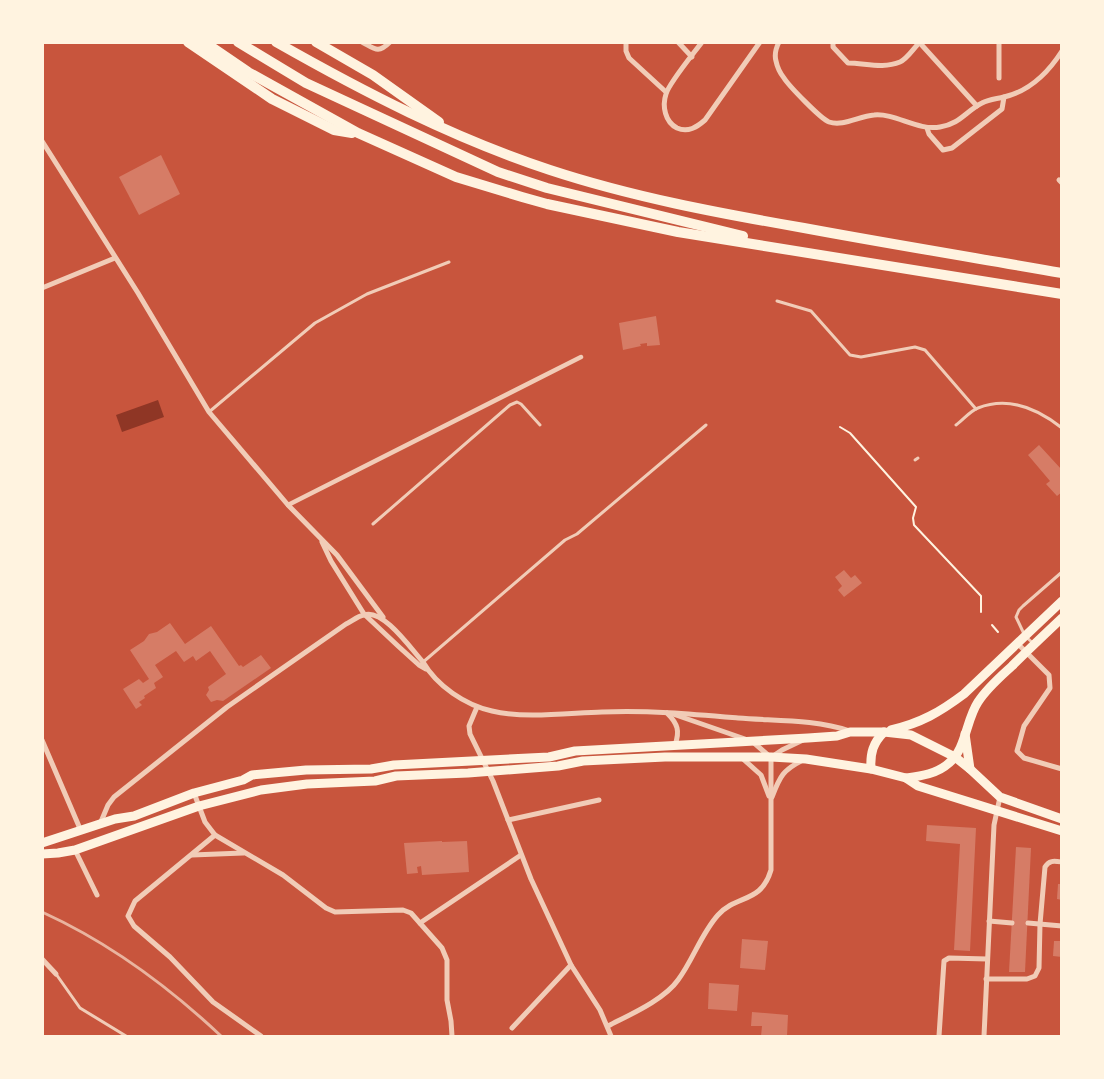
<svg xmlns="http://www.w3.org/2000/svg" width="1104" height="1079" font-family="'Public Sans',sans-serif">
<rect width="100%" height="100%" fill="#c8553d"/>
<polygon fill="#8f3625" points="158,400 164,417 122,432 116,415"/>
<g fill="#d67c66">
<polygon points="161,155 180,194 139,215 119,177"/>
<polygon points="656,316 660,345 647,346 647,343 640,344 641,346 623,350 619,323"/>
<polygon points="1039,445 1062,470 1062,492 1057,496 1046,484 1050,481 1028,455"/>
<polygon points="844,570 851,578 855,575 862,583 844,597 838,590 842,586 835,577"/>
<polygon points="170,623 185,644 211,626 239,666 241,665 243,667 261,655 271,668 223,701 217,700 211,702 206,695 209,690 208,687 226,674 210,651 196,661 193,656 184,662 176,651 155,665 163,677 154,683 156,688 144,696 145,698 139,702 142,705 136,709 123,689 139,679 143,683 149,679 130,650 144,641 149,634 157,632"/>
<polygon points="927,825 976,828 970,951 954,950 960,844 926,841"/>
<polygon points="442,841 442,842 467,841 469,872 422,875 421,866 417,867 418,873 407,874 404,843"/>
<polygon points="1016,847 1031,848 1025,972 1009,972"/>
<polygon points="1058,884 1062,884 1062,900 1057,899"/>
<polygon points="742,939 768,941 765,970 740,968"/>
<polygon points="1054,941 1062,941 1062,957 1053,956"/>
<polygon points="709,983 739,985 737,1011 708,1009"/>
<polygon points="752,1012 788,1015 787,1036 761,1036 762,1026 751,1026"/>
</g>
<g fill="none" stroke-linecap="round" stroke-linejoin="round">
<g stroke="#fff3e0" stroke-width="2">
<polyline points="840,427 850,433 916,507 913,518 914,525 981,596 981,612"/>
<polyline points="992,625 998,632"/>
</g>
<g stroke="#f1ccb7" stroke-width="3">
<polyline points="777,301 811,311 850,355 861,357 915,347 925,350 976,409"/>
<polyline points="209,412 315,323 367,294 449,262"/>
<path d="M 956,425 C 963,420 970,411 978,408 C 1008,396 1038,409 1062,428"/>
<polyline points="915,460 918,458"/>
<polyline points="373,524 510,405 517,402 521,404 540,425"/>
<polyline points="1034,644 1025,636 1016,617 1019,610 1023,606 1062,572"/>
<polyline points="422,663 565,540 577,534 706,425"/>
<polyline points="56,974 80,1008 126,1036"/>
</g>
<polyline stroke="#f1ccb7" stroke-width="4.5" points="288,505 581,357"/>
<g stroke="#f1ccb7" stroke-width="5">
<path d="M 362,42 C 375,49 378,54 390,42"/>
<polyline points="626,42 626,51 629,58 666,92"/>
<polyline points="678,42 692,57"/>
<path d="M 702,42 C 694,53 669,83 666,94 C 662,106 665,122 677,128 C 688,133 697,127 705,120 L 760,42"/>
<path d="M 779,42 C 776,48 774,54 776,61 C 777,66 780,73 784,78 C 789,86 821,119 829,122 C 843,127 859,116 874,115 C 896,113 917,131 940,127 C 960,124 966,111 982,103 C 989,99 996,99 1004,97 C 1030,91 1048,73 1062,51"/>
<path d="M 833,42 L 833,47 L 848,63 C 865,63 883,69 900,62 C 907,59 914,48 919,43"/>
<polyline points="919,42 977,106"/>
<polyline points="999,42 999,78"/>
<polyline points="927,128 929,134 943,150 952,148 1002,109 1004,97"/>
<polyline points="42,141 138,293 209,412 288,505 337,555 383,617"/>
<polyline points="1059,180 1062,183"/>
<polyline points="42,288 115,258"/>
<polyline points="322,542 331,561 364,614 398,646 419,665 426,669"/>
<polyline points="1017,643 1049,675 1050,688 1024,726 1017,751 1024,758 1062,769"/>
<polyline points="477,707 469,726 470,734 493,781 531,879 571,965 600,1010 611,1036"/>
<path d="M 667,713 C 678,724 680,731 675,745"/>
<polyline points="673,714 745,739"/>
<polyline points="42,740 81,831"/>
<polyline points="753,742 769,756"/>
<polyline points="773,756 782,750 803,740"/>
<polyline points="742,758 761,775 769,796"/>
<polyline points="194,793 205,822 215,835 283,875 326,908 335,912 403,910 411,913 442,948 447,960 447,1000 451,1021 452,1036"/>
<path d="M 772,797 C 780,776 783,770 803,760"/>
<polyline points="508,820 599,800"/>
<path d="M 100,824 L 108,805 L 114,797 L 227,707 L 346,624 C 352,621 358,616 364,615 C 383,608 411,649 423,662 C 437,686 465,705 492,711 C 524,719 569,713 602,712 C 647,710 692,714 738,718 C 775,721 814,719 850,731"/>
<polyline points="215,835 135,901 128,916 134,926 170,957 213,1002 261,1036"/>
<polyline points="75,850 97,895"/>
<polyline points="192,855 243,853"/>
<polyline points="989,921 1012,923"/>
<polyline points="420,923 521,855"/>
<polyline points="1028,923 1062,926"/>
<polyline points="42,959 56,974"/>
<path d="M 986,979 L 1027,979 L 1035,976 L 1039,968 L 1040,924 L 1045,867 C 1049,860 1054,861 1062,862"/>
<path d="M 608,1026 C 629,1015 664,1000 678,980 C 693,960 701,934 718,915 C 737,894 761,904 771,870 L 771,757"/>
<polyline points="512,1028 571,965"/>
<polyline points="939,1036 944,961 949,958 987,959"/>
<polyline points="984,1036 994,825 1000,797"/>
</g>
<g stroke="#fff3e0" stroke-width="9">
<path d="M 891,730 C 921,723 940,712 964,694 L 1062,601"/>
<polyline points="965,734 970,769"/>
<path d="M 871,769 C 870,753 873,743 884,732"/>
<path d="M 906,778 C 921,776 937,774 949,763 C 966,749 966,720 978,702 C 987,688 1000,677 1012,666 C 1028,650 1045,634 1062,618"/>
<polyline points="42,843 115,819 134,816 194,793 243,780 252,775 306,770 371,769 394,765 549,757 575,751 808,738 837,736 850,732 884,732 911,735 955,757 970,769 1000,797 1062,819"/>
<polyline points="42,854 58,853 75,850 199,806 261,790 307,784 375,781 396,776 468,773 558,766 583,761 665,757 771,757 806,759 871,769 906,778 918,786 1062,831"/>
</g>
<g stroke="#fff3e0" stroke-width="10">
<polyline points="188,42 272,99 334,130 352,133"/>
<polyline points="204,42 248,72 358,133 456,177 522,197 547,204 678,232 1062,294"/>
<polyline points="238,42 306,83 498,172 547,188 743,236"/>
<path d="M 276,42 C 364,92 453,138 550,170 C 632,197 718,213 804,228 C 890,244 976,258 1062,273"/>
<polyline points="316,42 373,75 439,122"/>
</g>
<path stroke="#e9b49f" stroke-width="3" d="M 42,912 C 110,943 168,986 221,1036"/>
</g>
<rect width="1104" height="1079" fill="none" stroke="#fff3e0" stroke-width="88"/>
</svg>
